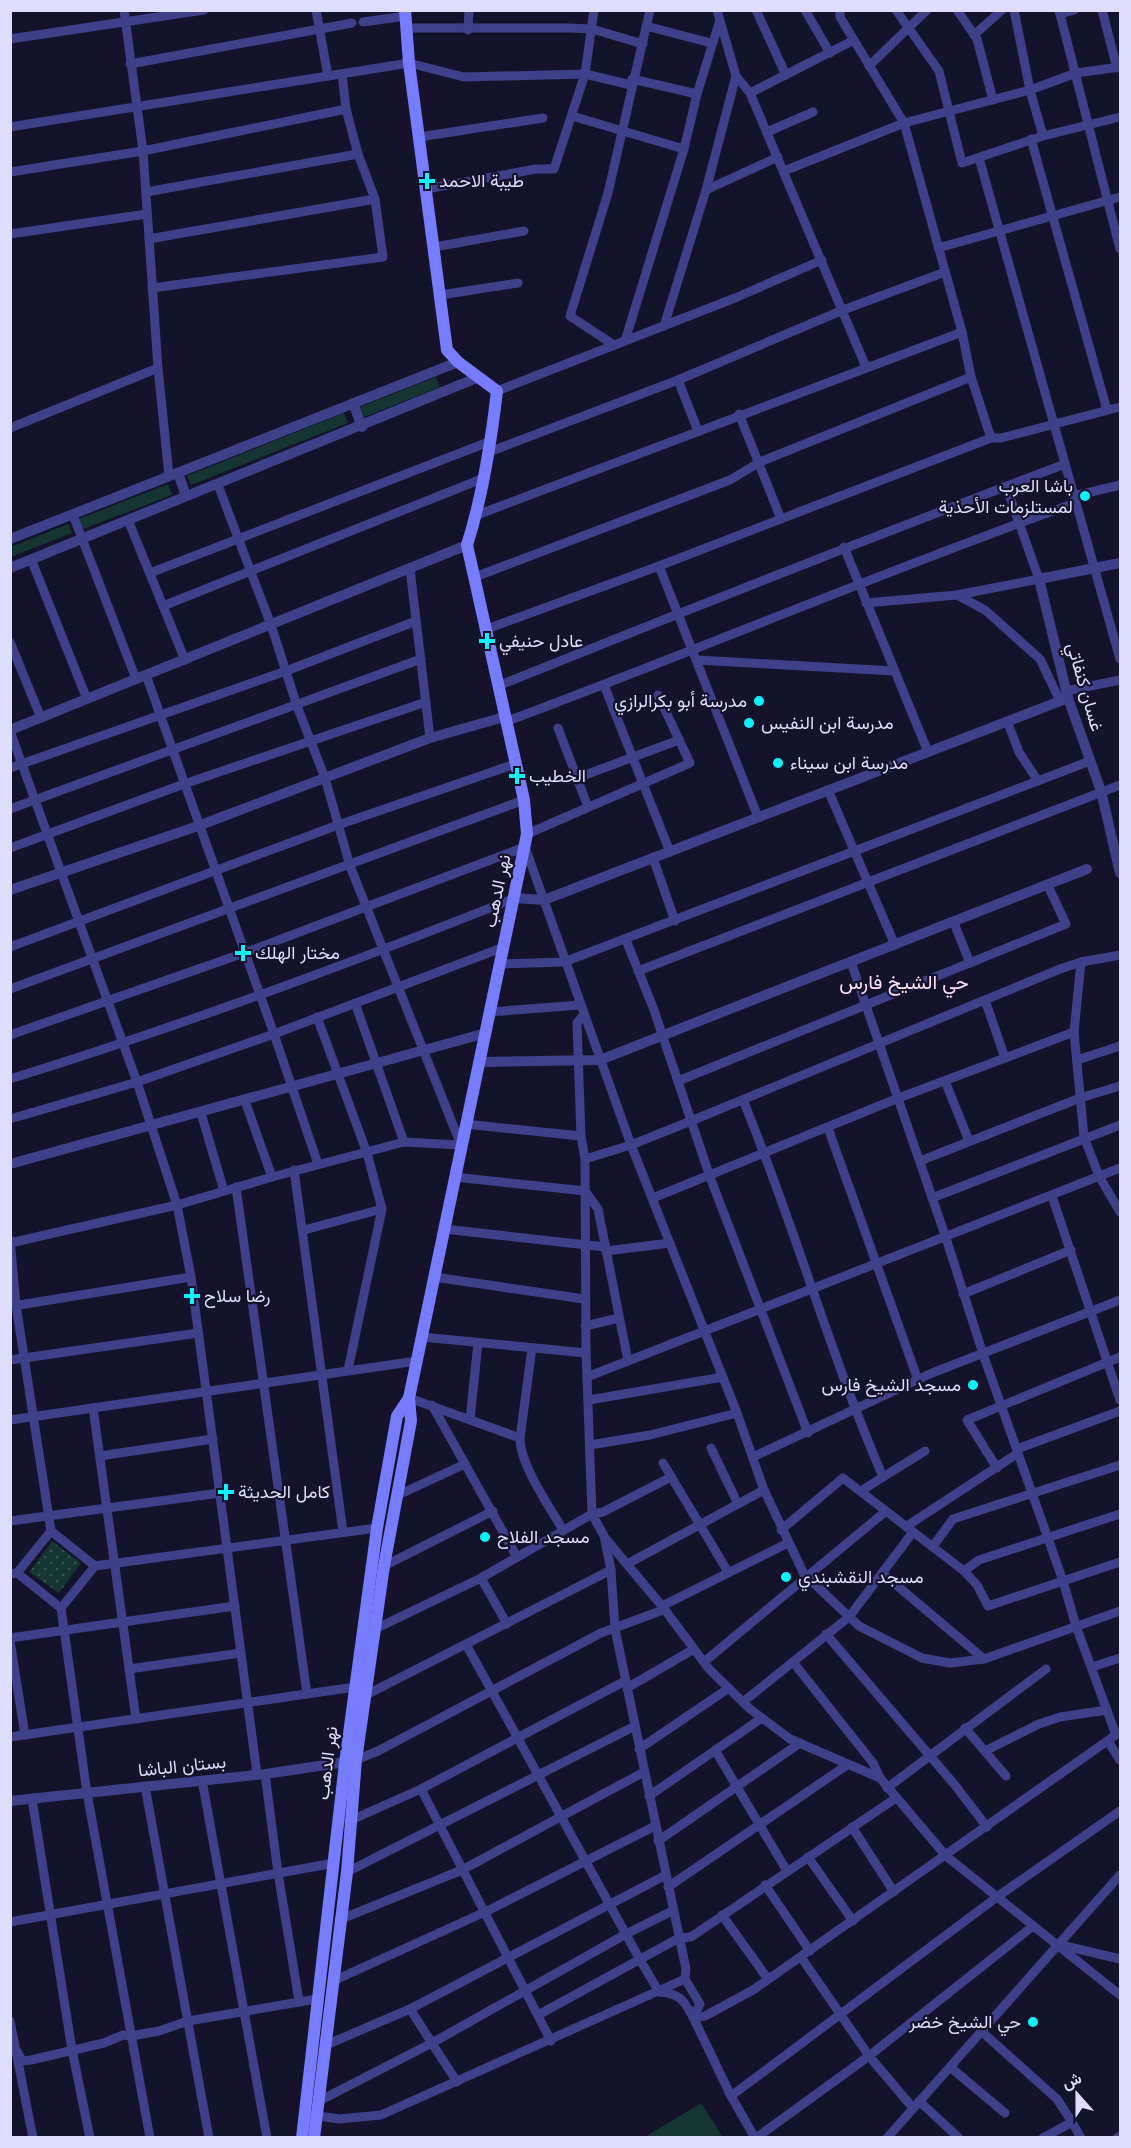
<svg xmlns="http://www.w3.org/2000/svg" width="1131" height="2148" font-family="Montserrat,Vazirmatn,sans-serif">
<defs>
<pattern id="park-dots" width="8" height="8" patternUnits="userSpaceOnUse" patternTransform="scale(1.5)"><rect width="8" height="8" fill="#153532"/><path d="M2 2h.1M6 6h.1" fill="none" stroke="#375251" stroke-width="1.8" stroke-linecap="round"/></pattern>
</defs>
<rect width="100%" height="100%" fill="#15122b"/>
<g fill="#153532">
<polygon points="436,377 440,387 364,417 360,407"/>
<polygon points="344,413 348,423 191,485 187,476"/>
<polygon points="168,484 172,495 83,529 79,519"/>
<polygon points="68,524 72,533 11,557 11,547"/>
<polygon points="701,2103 722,2136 645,2137"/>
</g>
<polygon fill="url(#park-dots)" points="52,1541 81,1563 59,1593 29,1572"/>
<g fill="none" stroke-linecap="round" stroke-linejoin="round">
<g stroke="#3e4089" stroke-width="9">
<polyline points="124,10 143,151 158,368 169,476"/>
<polyline points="316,10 328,76"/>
<polyline points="717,10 736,76 750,93 866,367"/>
<polyline points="756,10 786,75"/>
<polyline points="805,10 830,53"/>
<polyline points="840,10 840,17 904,123 962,332 971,377 991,438"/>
<polyline points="896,10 939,71 962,163 1043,136 1120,117"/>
<polyline points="957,10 977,39 993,100"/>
<polyline points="1014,10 1030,90 1043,136"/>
<polyline points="1059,10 1120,249"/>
<polyline points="1102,10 1117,68"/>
<polyline points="1060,14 1074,10"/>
<polyline points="363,22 405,16"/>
<polyline points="646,26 711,43"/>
<polyline points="406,28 569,28 592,29 643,44"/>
<polyline points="468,30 469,10"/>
<polyline points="974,35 1002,10"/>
<polyline points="10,39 204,10"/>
<polyline points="130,64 352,23"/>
<polyline points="869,66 927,10"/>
<polyline points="632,79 697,94"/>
<polyline points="750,93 854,40"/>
<polyline points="572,116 684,149"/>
<polyline points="10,127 409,63 464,77 585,74 631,85"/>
<polyline points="767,132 813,112"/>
<polyline points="419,137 543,118"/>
<polyline points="1031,139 1107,410"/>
<polyline points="979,158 1120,659"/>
<polyline points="784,171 904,123 1030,90 1076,73 1120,67"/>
<polyline points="10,172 143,151 346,109"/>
<polyline points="426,189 536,169 554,169 585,74 594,10"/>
<polyline points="706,190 778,157"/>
<polyline points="146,192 358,154"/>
<polyline points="10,234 147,214"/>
<polyline points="149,239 375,199"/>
<polyline points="434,247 524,231"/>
<polyline points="938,248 1120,197"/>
<polyline points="152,288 383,257 375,199 358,154 346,109 342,74"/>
<polyline points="440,295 518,283"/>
<polyline points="664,326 706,190 736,76"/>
<polyline points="625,341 684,149 697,94 719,23"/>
<polyline points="614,345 570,316 608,193 650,10"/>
<polyline points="678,380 698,431"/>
<polyline points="497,391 735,298 822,260"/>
<polyline points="739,414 781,519"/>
<polyline points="10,428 158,368"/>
<polyline points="489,452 678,380 843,310 945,272"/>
<polyline points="1006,486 1039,579 957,595 985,610 1040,659 1060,701"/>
<polyline points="1074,496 1120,485"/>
<polyline points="73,515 136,679"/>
<polyline points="477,515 962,332"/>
<polyline points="128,520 185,660"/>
<polyline points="844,547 928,752"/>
<polyline points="31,559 87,699"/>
<polyline points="659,566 758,817"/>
<polyline points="410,569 430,738"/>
<polyline points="150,573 491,441"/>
<polyline points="475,577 730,480 760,462 971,377"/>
<polyline points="866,603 957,595"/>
<polyline points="163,606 484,478"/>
<polyline points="487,629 659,566 991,438 1001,438 1120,407"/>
<polyline points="10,642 41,718"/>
<polyline points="697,660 894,671"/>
<polyline points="146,675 274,1034 318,1164"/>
<polyline points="604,685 670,852"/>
<path d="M 498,686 C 686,610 875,536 1065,464"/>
<polyline points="1066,691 1120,680"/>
<polyline points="1007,721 1019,752 1038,781"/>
<path d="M 505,722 C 696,651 884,571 1075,503"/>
<polyline points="558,728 588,807"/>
<polyline points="10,731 137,1082 177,1205 191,1277 257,1774"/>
<polyline points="10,768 286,671 416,621"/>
<polyline points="577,778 679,740"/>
<polyline points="828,790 895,945"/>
<polyline points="10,809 421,659"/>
<polyline points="527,834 690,763 658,695"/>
<polyline points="10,848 184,784 426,702"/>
<polyline points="653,858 675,921"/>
<polyline points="954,923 970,963"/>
<polyline points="626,940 654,1010 710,1177 808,1433"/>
<polyline points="10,947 338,825 515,764"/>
<polyline points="851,962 945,1235 983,1354 1063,1581 1076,1626 1116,1735"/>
<polyline points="1081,962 1074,1032 1084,1137 1099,1176 1120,1212"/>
<polyline points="500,964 564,962 1090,761"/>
<polyline points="638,971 1120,785"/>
<polyline points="10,989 524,800"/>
<polyline points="985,1000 1005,1058"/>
<polyline points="355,1003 404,1142"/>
<polyline points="490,1012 580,1005"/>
<polyline points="584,1014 577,1023 581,1136 585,1159 586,1353"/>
<polyline points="317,1017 367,1153 382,1209 348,1370"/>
<polyline points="10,1035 244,953 525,847 631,1145 737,1413 764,1490 804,1574 859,1626 922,1658 950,1663 984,1659 1120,1611"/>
<polyline points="1077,1060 1120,1046"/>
<path d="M 10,1079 C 181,1026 349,964 515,898"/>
<polyline points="678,1081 1066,924 1048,886"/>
<polyline points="945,1081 969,1141"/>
<path d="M 743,1100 C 794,1224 830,1354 883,1477 L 861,1491"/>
<polyline points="245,1101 272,1177"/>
<polyline points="201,1113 224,1191"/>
<polyline points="10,1119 137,1082 274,1034 504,947"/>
<polyline points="465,1124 581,1136"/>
<polyline points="828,1128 918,1380"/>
<polyline points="585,1159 631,1145 691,1121 1060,969 1081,962 1120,955"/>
<polyline points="920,1161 1080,1098 1120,1086"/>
<polyline points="294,1170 343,1532"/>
<polyline points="455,1177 585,1191 598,1209 628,1361"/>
<polyline points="236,1187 307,1694"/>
<polyline points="1052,1196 1120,1400"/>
<polyline points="653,1198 896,1099 1074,1032"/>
<polyline points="932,1198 1120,1125"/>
<polyline points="444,1229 605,1247"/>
<polyline points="304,1230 382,1209"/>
<polyline points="10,1240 16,1305 51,1531"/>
<polyline points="10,1243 177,1205 272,1177 404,1142 461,1145 350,866 325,778 297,706 271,625 218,485"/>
<polyline points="606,1251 670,1243"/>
<polyline points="434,1277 584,1299"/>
<polyline points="963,1294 1071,1250"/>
<polyline points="13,1306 191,1277"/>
<polyline points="585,1326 619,1318"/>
<polyline points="422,1337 586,1353 587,1377 1120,1168"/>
<polyline points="10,1360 198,1333"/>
<polyline points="587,1377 592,1514 604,1536 611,1570 615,1629 686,1969 685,1979 700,2004 693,2017 731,2096 755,2138"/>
<path d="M 409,1398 L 520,1438 C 520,1465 549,1506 563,1530"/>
<polyline points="589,1400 723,1377"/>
<polyline points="432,1405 517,1557"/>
<polyline points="93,1408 136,1719"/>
<polyline points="470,1419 478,1343"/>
<polyline points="10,1420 417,1361"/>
<polyline points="520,1438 532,1348"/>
<polyline points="590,1445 650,1435 737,1413"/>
<polyline points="711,1448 738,1504"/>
<polyline points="1017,1449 1120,1411"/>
<polyline points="100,1456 213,1439"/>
<polyline points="753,1457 932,1373 1120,1300"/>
<polyline points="663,1463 728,1572"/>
<polyline points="997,1468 967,1420 1120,1357"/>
<polyline points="883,1477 925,1451"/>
<polyline points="396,1496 465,1464"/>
<polyline points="10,1521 220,1493"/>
<polyline points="907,1526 1018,1453"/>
<polyline points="781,1530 843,1478 964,1571 977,1585 988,1606 1120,1562"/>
<polyline points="605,1538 662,1606 709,1669 750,1709 790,1739 880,1778 946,1856 1120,1995"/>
<polyline points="933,1546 953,1519 1120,1465"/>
<polyline points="627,1564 764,1490"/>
<polyline points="384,1566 493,1511"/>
<polyline points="964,1571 979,1560 1120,1514"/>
<polyline points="17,1573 61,1608 95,1566 377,1528"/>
<polyline points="882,1573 984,1659"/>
<polyline points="10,1574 17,1573 51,1531 95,1566"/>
<polyline points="481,1578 507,1624"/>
<polyline points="662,1606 788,1543"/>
<polyline points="61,1608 87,1793 150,2138"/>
<polyline points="375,1629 481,1578 592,1514 603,1512 671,1477"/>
<polyline points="826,1634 954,1784 987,1827"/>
<polyline points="10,1638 235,1606"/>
<polyline points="10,1641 25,1735"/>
<path d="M 467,1646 L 639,1958 L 659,1992 C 679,1993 684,2000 693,2017 L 705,2016 L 753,1990 L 1120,1732"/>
<polyline points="704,1662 886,1511"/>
<polyline points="793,1662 873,1763 880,1778"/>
<polyline points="1092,1667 1120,1658"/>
<polyline points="129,1669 241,1653"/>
<polyline points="627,1688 694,1649"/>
<polyline points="366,1695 611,1570"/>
<polyline points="743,1702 849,1617 913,1532"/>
<polyline points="965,1728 1006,1776"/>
<polyline points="10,1737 355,1687"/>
<polyline points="1108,1741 1120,1760"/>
<polyline points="639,1749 729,1688"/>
<polyline points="715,1750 787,1871"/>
<polyline points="985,1751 1039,1724 1060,1717 1107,1710"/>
<polyline points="356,1760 378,1751 601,1633 663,1610"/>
<polyline points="265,1774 278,1873 299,2001"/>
<polyline points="202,1780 267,2138"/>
<polyline points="145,1786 209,2138"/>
<polyline points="887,1788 1046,1669"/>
<polyline points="421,1789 551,2041"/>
<polyline points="649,1796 762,1718"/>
<polyline points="32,1799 72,2050 90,2138"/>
<polyline points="349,1821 421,1789 625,1681"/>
<polyline points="852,1827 894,1892"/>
<polyline points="658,1841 800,1743"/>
<polyline points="808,1857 853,1921"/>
<polyline points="347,1872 635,1726"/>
<polyline points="765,1885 810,1951"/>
<polyline points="668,1887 847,1765"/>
<polyline points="722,1915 768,1979"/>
<polyline points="339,1920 462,1870 644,1772"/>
<polyline points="10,1922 334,1863"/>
<polyline points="1061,1945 1120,1959"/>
<polyline points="801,1957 869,2056 913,2108"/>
<polyline points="333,1981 485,1912 655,1826"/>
<polyline points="410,2009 457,2082"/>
<polyline points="538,2015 679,1938 691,1937 896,1798"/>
<polyline points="10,2021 33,2138"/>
<polyline points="981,2031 1057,2099 1072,2122 1043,2138"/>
<polyline points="326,2045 410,2009 664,1876"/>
<polyline points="10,2052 17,2051 22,2061 31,2060 104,2043 123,2035 131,2036 159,2031 188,2021 317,1999"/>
<polyline points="950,2067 1005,2113"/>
<polyline points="731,2096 997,1897 1120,1811"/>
<polyline points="319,2101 432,2043 626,1934 672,1911"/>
<polyline points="919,2101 959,2138"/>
<polyline points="312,2115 339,2119 381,2115 685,1979"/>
<polyline points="1072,2122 1081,2138"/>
<polyline points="756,2138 869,2056 1033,1926"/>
<polyline points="887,2138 1120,1875"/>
<polyline points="1117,2138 1120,2136"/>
</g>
<g stroke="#3e4089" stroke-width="10">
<polyline points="353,403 362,427"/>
<polyline points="178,473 186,496"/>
<polyline points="10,539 458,362"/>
<polyline points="1120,563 1039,579 1068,698 1101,791 1120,873"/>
<polyline points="10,568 479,377"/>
<polyline points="10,730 467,545"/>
<polyline points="10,890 198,826 430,738 504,717"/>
<polyline points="515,898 544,900 1068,698"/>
<polyline points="480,1062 600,1060 1087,869"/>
<polyline points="10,1164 486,1033"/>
<polyline points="10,1801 265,1774 353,1761"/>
</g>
<g stroke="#767cfc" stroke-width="12">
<polyline points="302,2138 345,1763 377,1528 397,1416 409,1398"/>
<path d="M 314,2138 L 347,1872 L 356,1760 L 384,1566 L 411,1421 L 409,1398 L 527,834 L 524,800 L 467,545 C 483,495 491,443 497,391 L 458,362 L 447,350 L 409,63 L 405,10"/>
</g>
</g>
<g fill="#0df2fa" stroke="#15122b" stroke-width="2">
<path d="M424 172h6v6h6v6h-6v6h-6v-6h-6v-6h6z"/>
<circle cx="1085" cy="496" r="6"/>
<path d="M484 632h6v6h6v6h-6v6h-6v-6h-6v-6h6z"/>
<circle cx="759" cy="701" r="6"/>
<circle cx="749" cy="723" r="6"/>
<circle cx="778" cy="763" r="6"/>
<path d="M514 767h6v6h6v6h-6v6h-6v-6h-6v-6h6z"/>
<path d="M240 944h6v6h6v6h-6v6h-6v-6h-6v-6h6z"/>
<path d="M189 1287h6v6h6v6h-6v6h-6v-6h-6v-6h6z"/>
<circle cx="973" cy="1385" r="6"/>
<path d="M223 1483h6v6h6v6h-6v6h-6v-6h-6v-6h6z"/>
<circle cx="485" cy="1537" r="6"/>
<circle cx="786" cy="1577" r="6"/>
<circle cx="1033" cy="2022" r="6"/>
</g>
<g text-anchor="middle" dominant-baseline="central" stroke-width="4.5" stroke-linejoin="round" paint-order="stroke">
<g font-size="18" fill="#dfddfe" stroke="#15122b" text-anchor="start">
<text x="439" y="181">طيبة الاحمد</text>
<text x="1073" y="486" text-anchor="end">باشا العرب<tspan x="1073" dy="21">لمستلزمات الأحذية</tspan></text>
<text x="499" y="641">عادل حنيفي</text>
<text x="747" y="701" text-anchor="end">مدرسة أبو بكرالرازي</text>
<text x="761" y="723">مدرسة ابن النفيس</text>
<text x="790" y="763">مدرسة ابن سيناء</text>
<text x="529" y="776">الخطيب</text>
<text x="255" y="953">مختار الهلك</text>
<text x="204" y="1296">رضا سلاح</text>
<text x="961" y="1385" text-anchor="end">مسجد الشيخ فارس</text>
<text x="238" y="1492">كامل الحديثة</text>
<text x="497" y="1537">مسجد الفلاح</text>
<text x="798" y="1577">مسجد النقشبندي</text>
<text x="1021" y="2022" text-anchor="end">حي الشيخ خضر</text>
</g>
<g font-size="18" fill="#dfddfe" stroke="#15122b">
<text transform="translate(1085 687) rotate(74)">غسان كنفاتي</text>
<text transform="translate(497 891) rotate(-78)">نهر الدهب</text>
<text transform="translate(327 1763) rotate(-83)">نهر الدهب</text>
<text transform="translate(182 1766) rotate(-6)">بستان الباشا</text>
</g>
<g font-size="20" fill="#fedff5" stroke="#15122b">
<text x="904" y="982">حي الشيخ فارس</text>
</g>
</g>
<rect width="1131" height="2148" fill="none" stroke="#dfddfe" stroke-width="24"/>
<g transform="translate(1077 2094) rotate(339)" stroke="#15122b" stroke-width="4.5" paint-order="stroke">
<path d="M0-4.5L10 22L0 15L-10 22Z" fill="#dfddfe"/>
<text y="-9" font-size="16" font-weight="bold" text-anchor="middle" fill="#dfddfe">ش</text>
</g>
</svg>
